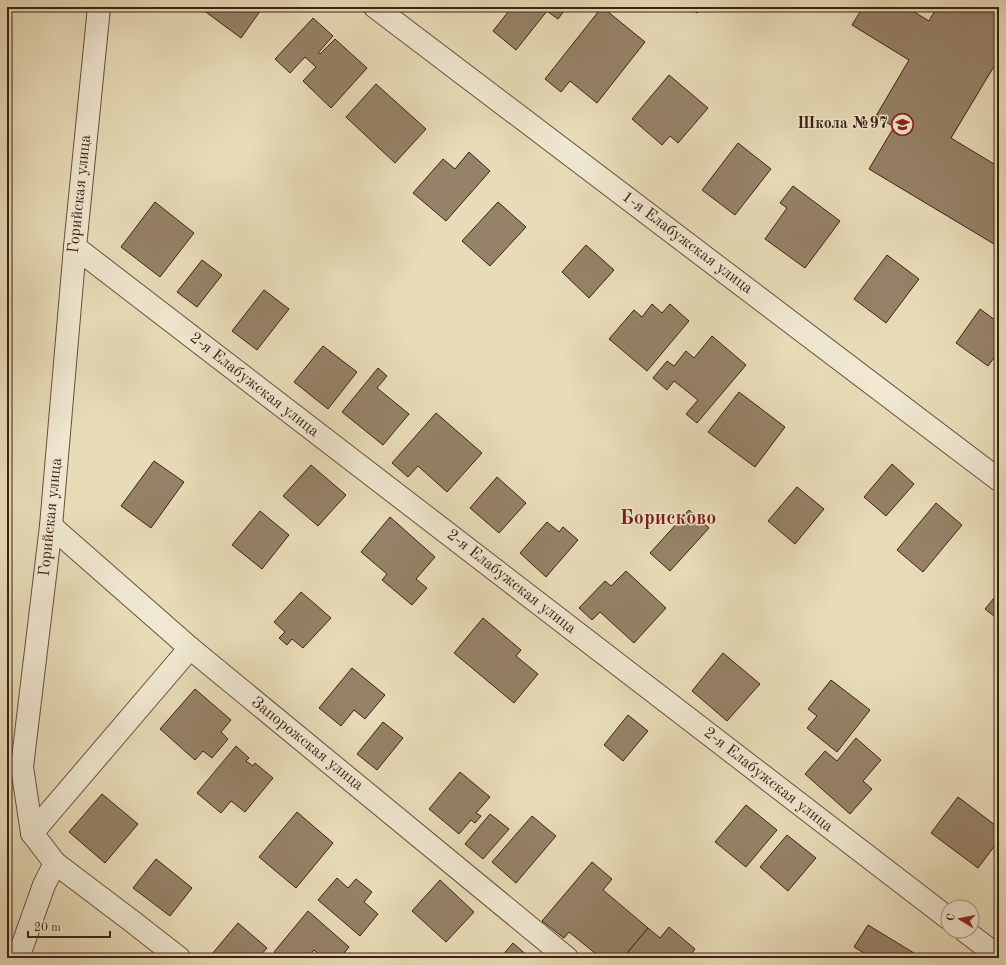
<svg xmlns="http://www.w3.org/2000/svg" width="1006" height="965" font-family="'Old Standard TT',serif">
<rect width="100%" height="100%" fill="#e8dcb8"/>
<filter id="stains"><feTurbulence type="fractalNoise" baseFrequency=".005" numOctaves="4"/><feColorMatrix values="0 0 0 0 .2 0 0 0 0 .09 0 0 0 0 .02 0 0 0 .5 -.17"/></filter>
<radialGradient id="worn" r=".72"><stop offset=".6" stop-color="#630" stop-opacity="0"/><stop offset="1" stop-color="#630" stop-opacity=".3"/></radialGradient>
<g fill="#968268" stroke="#3e2112">
<polygon points="199,7 263,7 241,38"/>
<polygon points="512,7 567,7 558,19 547,11 516,50 493,31"/>
<polygon points="602,7 645,42 597,103 570,81 561,92 545,79"/>
<polygon points="689,7 700,7 697,13"/>
<polygon points="863,7 906,7 929,21 937,7 999,7 999,58 951,138 999,167 999,247 869,169 894,127 876,116 909,60 852,25"/>
<polygon points="313,18 333,36 318,53 320,54 335,39 367,68 331,108 303,81 316,67 305,57 290,73 275,59"/>
<polygon points="669,75 708,108 678,143 670,136 662,145 632,119"/>
<polygon points="376,84 426,129 395,163 346,117"/>
<polygon points="738,143 771,169 735,215 702,190"/>
<polygon points="469,152 490,171 446,221 413,193 443,159 455,169"/>
<polygon points="793,186 840,221 805,268 765,239 787,208 780,203"/>
<polygon points="155,202 194,233 160,277 121,247"/>
<polygon points="498,202 526,227 490,266 462,241"/>
<polygon points="586,245 614,270 589,298 562,272"/>
<polygon points="887,255 919,279 886,323 854,299"/>
<polygon points="202,260 222,275 197,307 177,292"/>
<polygon points="264,290 289,309 257,350 232,331"/>
<polygon points="652,304 662,313 670,304 689,321 647,371 609,339 634,310 642,317"/>
<polygon points="980,309 999,323 999,351 988,366 956,343"/>
<polygon points="712,336 746,365 697,423 686,414 698,400 674,381 667,390 653,378 667,361 674,366 686,351 694,358"/>
<polygon points="323,346 357,372 328,409 294,382"/>
<polygon points="378,368 387,376 377,388 409,414 383,445 342,412"/>
<polygon points="739,392 785,427 755,467 708,432"/>
<polygon points="436,413 482,453 447,492 418,466 408,477 392,463"/>
<polygon points="154,461 184,482 151,528 121,506"/>
<polygon points="892,464 914,484 886,516 864,497"/>
<polygon points="311,465 346,495 318,526 283,496"/>
<polygon points="497,477 526,503 499,533 470,508"/>
<polygon points="797,487 824,509 795,544 768,521"/>
<polygon points="936,503 962,525 923,572 897,550"/>
<polygon points="689,510 709,528 670,571 650,553"/>
<polygon points="260,511 289,535 262,569 232,545"/>
<polygon points="390,517 435,557 416,579 427,588 412,605 382,580 387,574 361,552"/>
<polygon points="547,522 559,532 563,527 578,540 546,577 520,553"/>
<polygon points="626,571 666,608 634,643 600,612 592,620 579,608 605,581 611,586"/>
<polygon points="301,592 331,618 303,648 292,639 287,645 279,638 285,632 274,622"/>
<polygon points="999,592 999,620 985,609"/>
<polygon points="483,618 521,650 516,656 538,674 514,703 454,653"/>
<polygon points="723,653 760,684 727,721 692,691"/>
<polygon points="352,668 385,695 365,719 354,710 341,726 319,708"/>
<polygon points="831,680 870,710 837,752 807,728 817,716 808,709"/>
<polygon points="195,689 231,720 221,732 228,739 212,758 203,751 195,760 160,729"/>
<polygon points="628,715 648,731 623,761 604,745"/>
<polygon points="383,722 403,738 377,770 357,754"/>
<polygon points="856,738 881,760 863,781 872,789 850,814 805,774 825,751 837,761"/>
<polygon points="236,746 249,758 246,761 253,766 255,763 273,778 245,812 231,801 221,813 197,793"/>
<polygon points="460,772 490,797 476,813 481,816 475,823 471,820 459,834 429,809"/>
<polygon points="102,794 138,824 105,863 69,832"/>
<polygon points="958,797 999,828 999,840 978,868 931,833"/>
<polygon points="746,805 777,830 746,867 715,842"/>
<polygon points="297,812 333,843 296,888 259,857"/>
<polygon points="490,814 509,829 483,859 465,844"/>
<polygon points="532,816 556,836 516,883 492,862"/>
<polygon points="787,835 816,858 788,891 760,867"/>
<polygon points="156,859 192,888 170,916 133,888"/>
<polygon points="592,862 612,879 603,890 648,928 623,958 601,958 569,932 564,938 542,921"/>
<polygon points="337,878 348,888 356,879 372,892 364,902 378,914 360,936 318,900"/>
<polygon points="440,880 474,912 446,942 412,911"/>
<polygon points="308,911 349,947 340,958 322,958 314,950 307,958 281,958 274,952"/>
<polygon points="238,923 267,948 258,958 217,958 212,954"/>
<polygon points="868,925 914,953 910,958 872,958 854,947"/>
<polygon points="669,927 695,949 688,958 623,958 648,928 660,938"/>
<polygon points="513,943 530,958 500,958"/>
</g>
<g fill="none" stroke-linecap="round" stroke-linejoin="round">
<defs>
<g id="minor">
<polyline points="99,7 75,247 51,526 22,767 32,833 55,863 133,922 179,958"/>
<polyline points="375,7 999,480"/>
<polyline points="75,247 948,918"/>
<polyline points="51,526 190,648 567,958"/>
<polyline points="32,833 190,648"/>
<polyline points="965,931 999,957"/>
<polyline points="18,958 44,885 55,863"/>
</g>
</defs>
<use href="#minor" stroke="#68503c" stroke-width="24"/>
<use href="#minor" stroke="#f0e8d1" stroke-width="22"/>
</g>
<defs>
<symbol id="school-ring" viewBox="-11 -11 22 22"><circle r="9.5" fill="#f0e8d1" stroke="#8f2418" stroke-width="1.5"/><path d="M0-5L7-2L0 1L-7-2ZM-4 1L0 2.5L4 1V4Q0 6-4 4Z" fill="#8f2418"/></symbol>
</defs>
<g fill-rule="evenodd">
<use href="#school-ring" x="890" y="112" width="25" height="25"/>
</g>
<g text-anchor="middle" dominant-baseline="central" stroke-width="3" stroke-linejoin="round" paint-order="stroke">
<g font-size="16" font-weight="bold" fill="#3e2112" stroke="#f0e8d1" text-anchor="end">
<text x="888" y="124">Школа №97</text>
</g>
<g font-size="16" fill="#3e2112" stroke="#f0e8d1">
<text transform="translate(80 194) rotate(-84)">Горийская улица</text>
<text transform="translate(687 243) rotate(37)">1-я Елабужская улица</text>
<text transform="translate(254 385) rotate(38)">2-я Елабужская улица</text>
<text transform="translate(51 517) rotate(-84)">Горийская улица</text>
<text transform="translate(511 582) rotate(38)">2-я Елабужская улица</text>
<text transform="translate(307 744) rotate(39)">Запорожская улица</text>
<text transform="translate(768 780) rotate(38)">2-я Елабужская улица</text>
</g>
<g font-size="20" font-weight="bold" fill="#7a1f14" stroke="#f0e8d1">
<text x="668" y="519">Борисково</text>
</g>
</g>
<rect width="1006" height="965" fill="none" stroke="#e8dcb8" stroke-width="24"/>
<rect x="8" y="8" width="990" height="949" fill="none" stroke="#3e2112" stroke-width="2"/>
<rect x="12" y="12" width="982" height="941" fill="none" stroke="#3e2112"/>
<g transform="translate(960 919) rotate(280)"><circle r="19" fill="#f0e8d1" stroke="#a99885"/>
<path d="M0-3L7 15L0 10L-7 15Z" fill="#8f2418"/>
<text y="-6" font-size="11" font-weight="bold" text-anchor="middle" fill="#3e2112">С</text>
</g>
<path d="M28 931v6h82v-6" fill="none" stroke="#3e2112" stroke-width="2"/>
<text x="34" y="931" font-size="12" fill="#3e2112" stroke="#f0e8d1" stroke-width="3" paint-order="stroke">20 m</text>
<rect width="100%" height="100%" filter="url(#stains)"/>
<rect width="100%" height="100%" fill="url(#worn)"/>
</svg>
